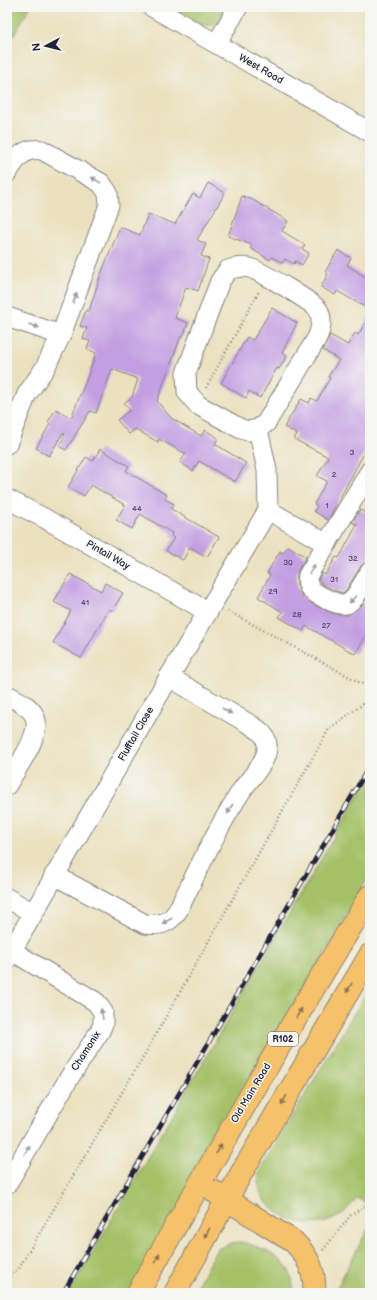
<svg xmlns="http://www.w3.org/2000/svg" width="377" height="1300" font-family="'Balsamiq Sans',sans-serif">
<rect width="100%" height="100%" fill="#f6f6f2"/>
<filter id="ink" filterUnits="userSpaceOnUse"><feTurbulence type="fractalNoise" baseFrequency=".025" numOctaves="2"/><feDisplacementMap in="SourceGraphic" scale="8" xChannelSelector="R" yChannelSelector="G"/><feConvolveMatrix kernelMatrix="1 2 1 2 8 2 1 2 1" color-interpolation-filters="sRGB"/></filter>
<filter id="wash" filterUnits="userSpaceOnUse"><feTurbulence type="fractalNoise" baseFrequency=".012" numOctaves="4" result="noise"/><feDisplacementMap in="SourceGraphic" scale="16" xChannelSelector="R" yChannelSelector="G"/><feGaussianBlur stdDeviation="0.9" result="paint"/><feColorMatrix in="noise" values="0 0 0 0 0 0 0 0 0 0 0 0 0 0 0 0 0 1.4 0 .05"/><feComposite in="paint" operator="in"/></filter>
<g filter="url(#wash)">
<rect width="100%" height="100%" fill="#ebe1bf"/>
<g fill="#a4c168" stroke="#637252">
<polygon points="7,7 30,7 7,47"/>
<path d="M 169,7 L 229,7 C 226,11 223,17 220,20 C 206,35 182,14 169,7 Z"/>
<polygon points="370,775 370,874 131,1293 69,1293"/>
<path d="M 370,987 L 370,1205 L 357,1198 C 349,1208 341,1217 329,1221 C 298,1232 249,1206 260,1170 Z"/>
<polygon points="370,1225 370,1293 334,1293"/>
<path d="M 240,1242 C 253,1243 281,1256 288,1269 C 292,1276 293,1285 294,1293 L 193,1293 L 217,1249 L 231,1243 Z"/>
</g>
<g id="blocks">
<g fill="#c39fe2">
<polygon points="208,183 225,193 197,240 206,244 201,256 209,259 198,291 186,287 175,318 188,323 183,337 181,336 157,401 171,418 201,436 205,430 218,438 215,444 246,463 235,482 199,461 193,471 180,462 186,454 159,439 158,442 135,429 129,434 117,420 130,410 124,403 132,397 138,379 112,369 96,413 90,411 66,450 60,447 65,434 63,433 49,456 36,448 50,424 48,422 56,409 71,418 87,378 96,353 87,349 90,341 83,339 87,328 80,326 86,310 89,311 101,274 120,227 140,235 148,214 175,224 193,194 200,198"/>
<polygon points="242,196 253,200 288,221 282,231 305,245 302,249 309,253 302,265 295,261 294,264 285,259 283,263 272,257 270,260 250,248 252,245 228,236"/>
<polygon points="338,250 351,258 347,265 370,280 370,310 337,291 335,295 321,287 328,274 325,272"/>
<polygon points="272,308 297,323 282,353 287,356 279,369 277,368 260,398 249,391 246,398 221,383 247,337 253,340"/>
<polygon points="370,315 370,442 328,520 314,511 317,506 314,504 327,481 317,476 328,457 294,439 297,434 284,427 301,399 309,403 311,398 317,401 330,378 328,377 339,360 323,350 330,335 348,345 355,333 358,335"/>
<polygon points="100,449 129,466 126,471 167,495 165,499 174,504 171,509 219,537 207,557 190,547 183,560 166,551 174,538 171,536 172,533 140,514 132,529 116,520 125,505 91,485 84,496 68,487 86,457 93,461"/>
<polygon points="370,503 370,561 361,566 346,590 343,593 336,591 322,584 318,579 322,573 325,575 336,557 339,558 357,525 352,522 360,510 364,512"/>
<polygon points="288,546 306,557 297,572 297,585 301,595 316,606 335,614 348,615 362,605 370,593 370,629 355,654 306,626 303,631 279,617 283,612 258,597 270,575 267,573 280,551 283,553"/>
<polygon points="70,574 101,591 105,583 123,593 112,611 109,609 81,658 53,643 71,611 54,602"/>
</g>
</g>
</g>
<g filter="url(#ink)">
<use href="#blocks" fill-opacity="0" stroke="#86827d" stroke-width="1"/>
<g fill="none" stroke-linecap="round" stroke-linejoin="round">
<defs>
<g id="street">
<polyline points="152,7 370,132"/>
<polyline points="217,43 238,7"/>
<path d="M 7,173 C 16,159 23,147 42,150 L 101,183 L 108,193 L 109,205 L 61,335 L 45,368 L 27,394 L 7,444"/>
<path d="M 235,268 C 240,267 245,267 250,268 C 261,272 314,302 319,311 C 323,320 321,329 317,338 L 266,423 L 258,429 L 248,431 L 241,429 L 198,405 L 187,392 L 186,373 L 220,281 L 228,270 Z"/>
<polyline points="7,317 61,335"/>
<path d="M 370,471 L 308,575 C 307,579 307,583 309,587 C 315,595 338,606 347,604 L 355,597 L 370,572"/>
<polyline points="7,499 44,518 208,612"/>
<polyline points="268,510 327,544"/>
<path d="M 7,695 C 16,700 29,705 34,715 C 44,732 16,769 7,785"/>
<path d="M 54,875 L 145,924 C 161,926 170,923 178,910 C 198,870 217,828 242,790 C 250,778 268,761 267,746 C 267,735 259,730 251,725 L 169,677"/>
<polyline points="7,898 33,913"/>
<polyline points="7,959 169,677 268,510 267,470 258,429"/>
<polyline points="7,1184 69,1078 100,1031 103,1024 103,1012 96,1002 12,951"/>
</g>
<g id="primary">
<path d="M 215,1192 L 294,1242 C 308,1256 316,1272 314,1293"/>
<path d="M 138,1293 C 213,1159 289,1026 370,896"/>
<polyline points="175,1293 242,1172 370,955"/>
</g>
</defs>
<use href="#street" stroke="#86827d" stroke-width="21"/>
<use href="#primary" stroke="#86827d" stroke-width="24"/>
<g stroke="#86827d" stroke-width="2.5" stroke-dasharray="1 3" stroke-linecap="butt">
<polyline points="206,388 259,291"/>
<polyline points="228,611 370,688"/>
<polyline points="323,1250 351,1215 370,1203"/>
<polyline points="7,1279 19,1268 147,1050 329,729 370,699"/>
</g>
<use href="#street" stroke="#fff" stroke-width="19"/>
<use href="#primary" stroke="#f5c16b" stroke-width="22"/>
<defs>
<polyline id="rail" points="63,1293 370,765"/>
</defs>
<use href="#rail" stroke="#22223b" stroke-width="4.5"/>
<use href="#rail" stroke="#f6f6f2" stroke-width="3" stroke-dasharray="9" stroke-linecap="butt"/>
</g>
<defs><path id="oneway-solid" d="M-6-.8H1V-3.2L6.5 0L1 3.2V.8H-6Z"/></defs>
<g fill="#9c9ca7">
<use href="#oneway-solid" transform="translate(96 180) rotate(-148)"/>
<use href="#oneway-solid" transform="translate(75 298) rotate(-69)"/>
<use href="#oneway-solid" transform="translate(34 326) rotate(19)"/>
<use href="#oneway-solid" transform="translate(312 569) rotate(-59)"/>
<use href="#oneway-solid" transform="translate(353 599) rotate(132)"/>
<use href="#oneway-solid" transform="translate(227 711) rotate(30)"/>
<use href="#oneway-solid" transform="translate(230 809) rotate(119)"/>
<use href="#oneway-solid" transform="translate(167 921) rotate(152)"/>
<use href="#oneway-solid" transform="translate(102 1014) rotate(-100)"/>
<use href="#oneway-solid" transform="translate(27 1150) rotate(-59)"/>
</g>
<g fill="#8c7253">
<use href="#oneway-solid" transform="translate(349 988) rotate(121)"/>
<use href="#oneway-solid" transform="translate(299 1013) rotate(-59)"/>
<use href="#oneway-solid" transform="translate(284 1100) rotate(120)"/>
<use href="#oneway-solid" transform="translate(219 1149) rotate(-59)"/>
<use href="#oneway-solid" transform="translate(207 1233) rotate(119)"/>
<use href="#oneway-solid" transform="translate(157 1259) rotate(-61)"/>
</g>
</g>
<g text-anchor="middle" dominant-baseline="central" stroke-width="3" stroke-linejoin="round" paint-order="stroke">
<g font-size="8" fill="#4a4165">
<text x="352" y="452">3</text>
<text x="334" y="474">2</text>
<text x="327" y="505">1</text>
<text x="137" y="508">44</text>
<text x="353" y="558">32</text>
<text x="288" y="562">30</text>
<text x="334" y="579">31</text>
<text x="273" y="591">29</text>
<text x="85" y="602">41</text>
<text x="297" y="614">28</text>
<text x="326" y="625">27</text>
</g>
<rect fill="#f6f6f2" stroke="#626272" stroke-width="1" x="268" y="1032" width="30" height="14" rx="3"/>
<g font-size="9" font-weight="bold" fill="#22223b">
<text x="283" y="1039">R102</text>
</g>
<g font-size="10" fill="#22223b" stroke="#f6f6f2">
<text transform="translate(261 69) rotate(30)">West Road</text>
<text transform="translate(108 555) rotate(30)">Pintail Way</text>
<text transform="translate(136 734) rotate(-60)">Flufftail Close</text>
<text transform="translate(86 1051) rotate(-57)">Chamonix</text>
<text transform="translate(251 1093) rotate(-59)">Old Main Road</text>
</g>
</g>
<rect width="377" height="1300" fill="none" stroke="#f6f6f2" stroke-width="24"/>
<g transform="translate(46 46) rotate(263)" stroke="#f6f6f2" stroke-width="3" paint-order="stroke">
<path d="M0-3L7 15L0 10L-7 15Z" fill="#22223b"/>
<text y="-6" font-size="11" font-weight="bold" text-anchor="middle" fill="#22223b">N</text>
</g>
</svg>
